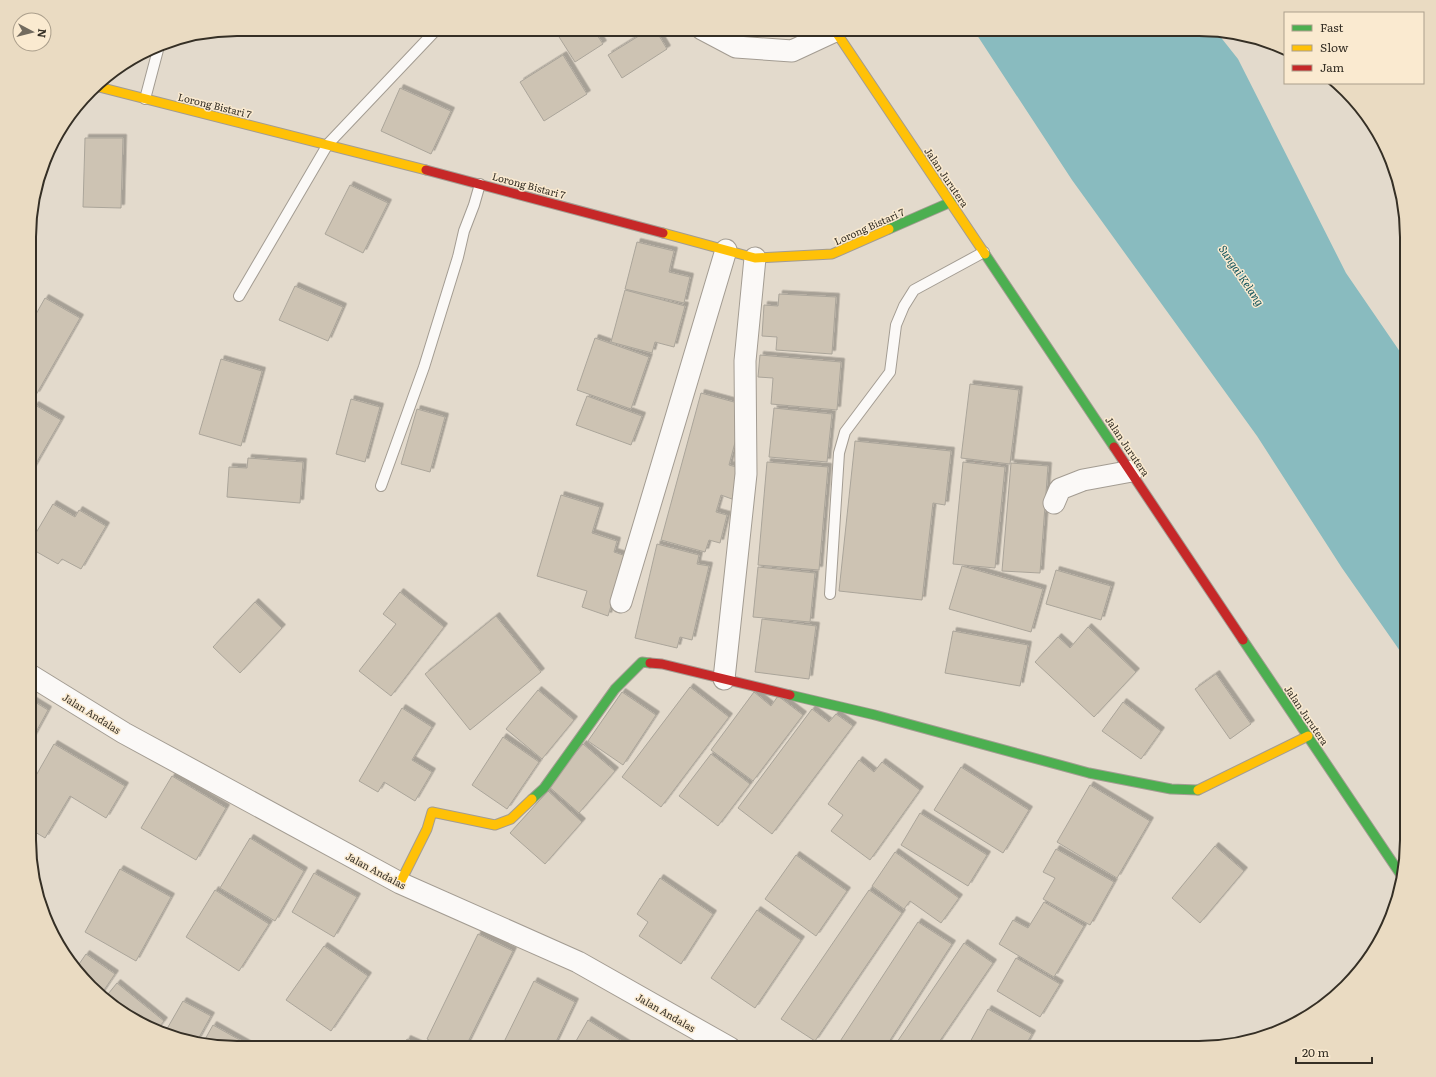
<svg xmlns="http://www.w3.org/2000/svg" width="1436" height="1077" font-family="Literata,serif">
<defs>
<filter id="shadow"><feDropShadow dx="3.5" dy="-3.5" stdDeviation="0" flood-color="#0004"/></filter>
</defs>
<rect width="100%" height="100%" fill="#e3dacc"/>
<polygon fill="#89bbbf" points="973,29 1212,29 1215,30 1238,59 1346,273 1407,362 1407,661 1342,568 1257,436 1072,180"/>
<g fill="#cdc3b3" stroke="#aba59a" filter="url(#shadow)">
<polygon points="554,29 593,29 603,44 575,62"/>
<polygon points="650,29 655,29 667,49 622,78 608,55"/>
<polygon points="563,55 587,94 544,121 520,82"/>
<polygon points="400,88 451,111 431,154 381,131"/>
<polygon points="85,138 123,138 121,208 83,207"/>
<polygon points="350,185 388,203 363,253 325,234"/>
<polygon points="637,242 674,251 669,272 690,277 684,303 625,289"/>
<polygon points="295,286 343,307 328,341 279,320"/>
<polygon points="625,290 685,306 674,347 655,342 652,353 611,342"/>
<polygon points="779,294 836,297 832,354 776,350 777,337 762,336 764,305 778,306"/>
<polygon points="45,298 80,318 36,395 30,391 31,323"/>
<polygon points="595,338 649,357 631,409 577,390"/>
<polygon points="760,355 841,362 837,410 771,404 773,378 758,377"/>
<polygon points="221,359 262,371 241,446 199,434"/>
<polygon points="970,384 1019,390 1010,464 961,458"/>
<polygon points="701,393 745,405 729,465 740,468 732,499 721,495 716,512 727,515 720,543 709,540 705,552 661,540"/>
<polygon points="587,396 642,416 631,445 576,425"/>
<polygon points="351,399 380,407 365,462 336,454"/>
<polygon points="35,405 61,420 30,474 30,413"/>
<polygon points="774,408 832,414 827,462 769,457"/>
<polygon points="417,409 445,417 430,472 401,464"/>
<polygon points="855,441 951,451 945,505 933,503 922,600 839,591"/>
<polygon points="248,458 303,462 300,503 227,497 229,467 247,468"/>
<polygon points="767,462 828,467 819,570 758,565"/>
<polygon points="963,462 1005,467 995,568 953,564"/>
<polygon points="1011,463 1048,466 1040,573 1002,571"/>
<polygon points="561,495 600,507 592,533 617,541 614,552 626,556 608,616 582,607 587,591 537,576"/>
<polygon points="53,504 75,517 79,510 106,526 81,569 62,559 58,564 30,548 30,543"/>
<polygon points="657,544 699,555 697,564 709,566 692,640 680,637 677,648 635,638"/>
<polygon points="962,566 1043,589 1031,632 949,609"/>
<polygon points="758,567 815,573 810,622 753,617"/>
<polygon points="1056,570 1111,586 1101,620 1046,604"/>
<polygon points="400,592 444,627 391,696 359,671 396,624 383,614"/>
<polygon points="255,602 282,628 240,673 213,647"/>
<polygon points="496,616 541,672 470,730 425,674"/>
<polygon points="762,619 816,626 809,679 755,672"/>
<polygon points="1088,627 1136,672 1094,717 1035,662 1058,637 1070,648"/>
<polygon points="953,631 1028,645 1020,686 945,673"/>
<polygon points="1216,674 1251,724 1230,739 1195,689"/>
<polygon points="690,687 729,717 661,807 622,777"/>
<polygon points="538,690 574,720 542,759 506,729"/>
<polygon points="622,692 656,715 623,765 588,741"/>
<polygon points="754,692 771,706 778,696 803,715 753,781 711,750"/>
<polygon points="30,699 48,710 30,743"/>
<polygon points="1123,702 1161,731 1141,759 1102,731"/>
<polygon points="402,708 432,727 412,760 432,772 415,801 384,782 378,792 359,781"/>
<polygon points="812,709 829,722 836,714 853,726 772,834 738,808"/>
<polygon points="503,737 539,762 507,809 472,785"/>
<polygon points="54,744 125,786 106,818 70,796 45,838 30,829 30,786"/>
<polygon points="583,744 615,771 579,813 547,785"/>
<polygon points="711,754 750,784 718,826 679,796"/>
<polygon points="859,760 874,772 882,762 920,790 870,860 831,831 843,815 828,804"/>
<polygon points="961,767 1029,810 1003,853 934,810"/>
<polygon points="172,776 226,808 196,860 141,828"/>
<polygon points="1090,785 1150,821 1117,878 1057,842"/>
<polygon points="548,791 582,822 545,864 510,833"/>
<polygon points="920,813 987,855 968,886 901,845"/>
<polygon points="250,838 304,871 275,921 220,888"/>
<polygon points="1215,846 1244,871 1200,923 1172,898"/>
<polygon points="1056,849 1114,882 1090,925 1043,899 1055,878 1043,872"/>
<polygon points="895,852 959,898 941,923 910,901 904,909 872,886"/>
<polygon points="796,855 847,891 816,936 765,899"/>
<polygon points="120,869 171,897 136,961 85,932"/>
<polygon points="314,873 357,897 334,937 292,912"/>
<polygon points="660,878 713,914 681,964 639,936 648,922 637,914"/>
<polygon points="215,890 269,924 239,971 186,937"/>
<polygon points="869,890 902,913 815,1041 781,1019"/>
<polygon points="1044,902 1084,926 1054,977 999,944 1013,920 1028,928"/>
<polygon points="757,910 801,940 755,1008 711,978"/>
<polygon points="918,922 952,944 885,1048 841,1048 837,1046"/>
<polygon points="478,934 513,951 465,1048 443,1048 427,1039"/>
<polygon points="964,943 993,963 935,1048 893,1048"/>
<polygon points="324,946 368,976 331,1031 286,1000"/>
<polygon points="86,954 115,974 100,996 77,967"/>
<polygon points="1016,958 1060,984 1040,1017 997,991"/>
<polygon points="534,981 575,1002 553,1048 501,1048"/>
<polygon points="117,983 164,1021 156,1031 104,999"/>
<polygon points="183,1001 211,1016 197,1041 164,1034"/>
<polygon points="988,1009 1032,1034 1024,1048 976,1048 969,1044"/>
<polygon points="588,1020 633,1048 572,1048"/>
<polygon points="213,1025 254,1048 224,1048 203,1043"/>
<polygon points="407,1039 427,1048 403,1048"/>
</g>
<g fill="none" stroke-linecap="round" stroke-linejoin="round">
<defs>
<g id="lane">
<polyline points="145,99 159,46"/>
<polyline points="239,296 328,144 437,29"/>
<polyline points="381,486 424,367 458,257 464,231 474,205 480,184"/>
<polyline points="830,594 839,453 845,432 890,372 896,325 904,306 914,290 984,252"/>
</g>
<g id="street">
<polyline points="702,29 736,47 792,51 835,31"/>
<polyline points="1054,503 1060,489 1083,480 1132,471"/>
<polyline points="621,602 726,250"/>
<polyline points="30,675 124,733 400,883 578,962 730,1048"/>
<polyline points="724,679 746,474 745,361 755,258"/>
</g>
<g id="fast">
<polyline points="889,229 951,202"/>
<polyline points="985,254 1114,447"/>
<polyline points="1243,640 1401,875"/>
<polyline points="790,695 875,715 1089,773 1171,789 1198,790"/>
<polyline points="532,799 544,788 615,689 642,662 650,663"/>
</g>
<g id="slow">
<polyline points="834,29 985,254"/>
<polyline points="95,86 426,170"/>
<polyline points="663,233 755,258 832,254 889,229"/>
<polyline points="1198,790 1308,736"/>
<polyline points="400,883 427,829 432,812 495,825 511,819 532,799"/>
</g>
<g id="jam">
<polyline points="426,170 663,233"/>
<polyline points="1114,447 1243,640"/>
<polyline points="650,663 662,664 790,695"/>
</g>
</defs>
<use href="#lane" stroke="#a39c92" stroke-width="12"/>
<use href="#street" stroke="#a39c92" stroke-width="23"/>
<use href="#fast" stroke="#a39c92" stroke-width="11"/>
<use href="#slow" stroke="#a39c92" stroke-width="11"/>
<use href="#jam" stroke="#a39c92" stroke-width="11"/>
<use href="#lane" stroke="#fbf9f7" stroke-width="10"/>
<use href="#street" stroke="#fbf9f7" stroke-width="21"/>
<use href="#fast" stroke="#4caf50" stroke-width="9"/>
<use href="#slow" stroke="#ffc107" stroke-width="9"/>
<use href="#jam" stroke="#c62828" stroke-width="9"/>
</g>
<g text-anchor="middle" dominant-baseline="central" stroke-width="3" stroke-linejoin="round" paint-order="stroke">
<g font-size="10" fill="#352f25" stroke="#faead0">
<text transform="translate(215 105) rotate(14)">Lorong Bistari 7</text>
<text transform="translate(947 177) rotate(56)">Jalan Jurutera</text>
<text transform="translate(529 185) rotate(15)">Lorong Bistari 7</text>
<text transform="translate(869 226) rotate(-24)">Lorong Bistari 7</text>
<text transform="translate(1128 446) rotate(56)">Jalan Jurutera</text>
<text transform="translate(92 713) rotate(32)">Jalan Andalas</text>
<text transform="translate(1307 715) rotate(56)">Jalan Jurutera</text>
<text transform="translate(376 870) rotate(28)">Jalan Andalas</text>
<text transform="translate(666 1012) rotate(30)">Jalan Andalas</text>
</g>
<g font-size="11" font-style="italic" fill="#0b5058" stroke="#faead0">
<text transform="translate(1242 275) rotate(56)">Sungai Kelang</text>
</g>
</g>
<path d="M0 0H1436V1077H0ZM237 36H1199A201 201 0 0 1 1400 237V840A201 201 0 0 1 1199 1041H237A201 201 0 0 1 36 840V237A201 201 0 0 1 237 36Z" fill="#eadbc2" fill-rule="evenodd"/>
<path fill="none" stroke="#352f25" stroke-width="2" d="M237 36H1199A201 201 0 0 1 1400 237V840A201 201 0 0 1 1199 1041H237A201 201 0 0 1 36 840V237A201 201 0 0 1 237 36Z"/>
<rect x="1284" y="12" width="140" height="72" fill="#faead0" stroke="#ab9f8c"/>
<rect x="1292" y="25" width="20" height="6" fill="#4caf50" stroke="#ab9f8c"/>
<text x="1320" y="32" font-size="12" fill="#352f25">Fast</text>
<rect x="1292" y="45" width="20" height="6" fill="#ffc107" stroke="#ab9f8c"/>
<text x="1320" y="52" font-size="12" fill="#352f25">Slow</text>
<rect x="1292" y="65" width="20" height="6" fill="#c62828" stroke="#ab9f8c"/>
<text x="1320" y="72" font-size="12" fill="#352f25">Jam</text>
<g transform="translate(32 32) rotate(97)"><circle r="19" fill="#faead0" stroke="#ab9f8c"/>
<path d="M0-3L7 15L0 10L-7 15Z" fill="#726b5f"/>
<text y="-6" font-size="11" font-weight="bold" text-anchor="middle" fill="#352f25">N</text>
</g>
<path d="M1296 1057v6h76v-6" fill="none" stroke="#352f25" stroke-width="2"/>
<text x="1302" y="1057" font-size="12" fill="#352f25" stroke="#faead0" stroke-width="3" paint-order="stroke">20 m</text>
</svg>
